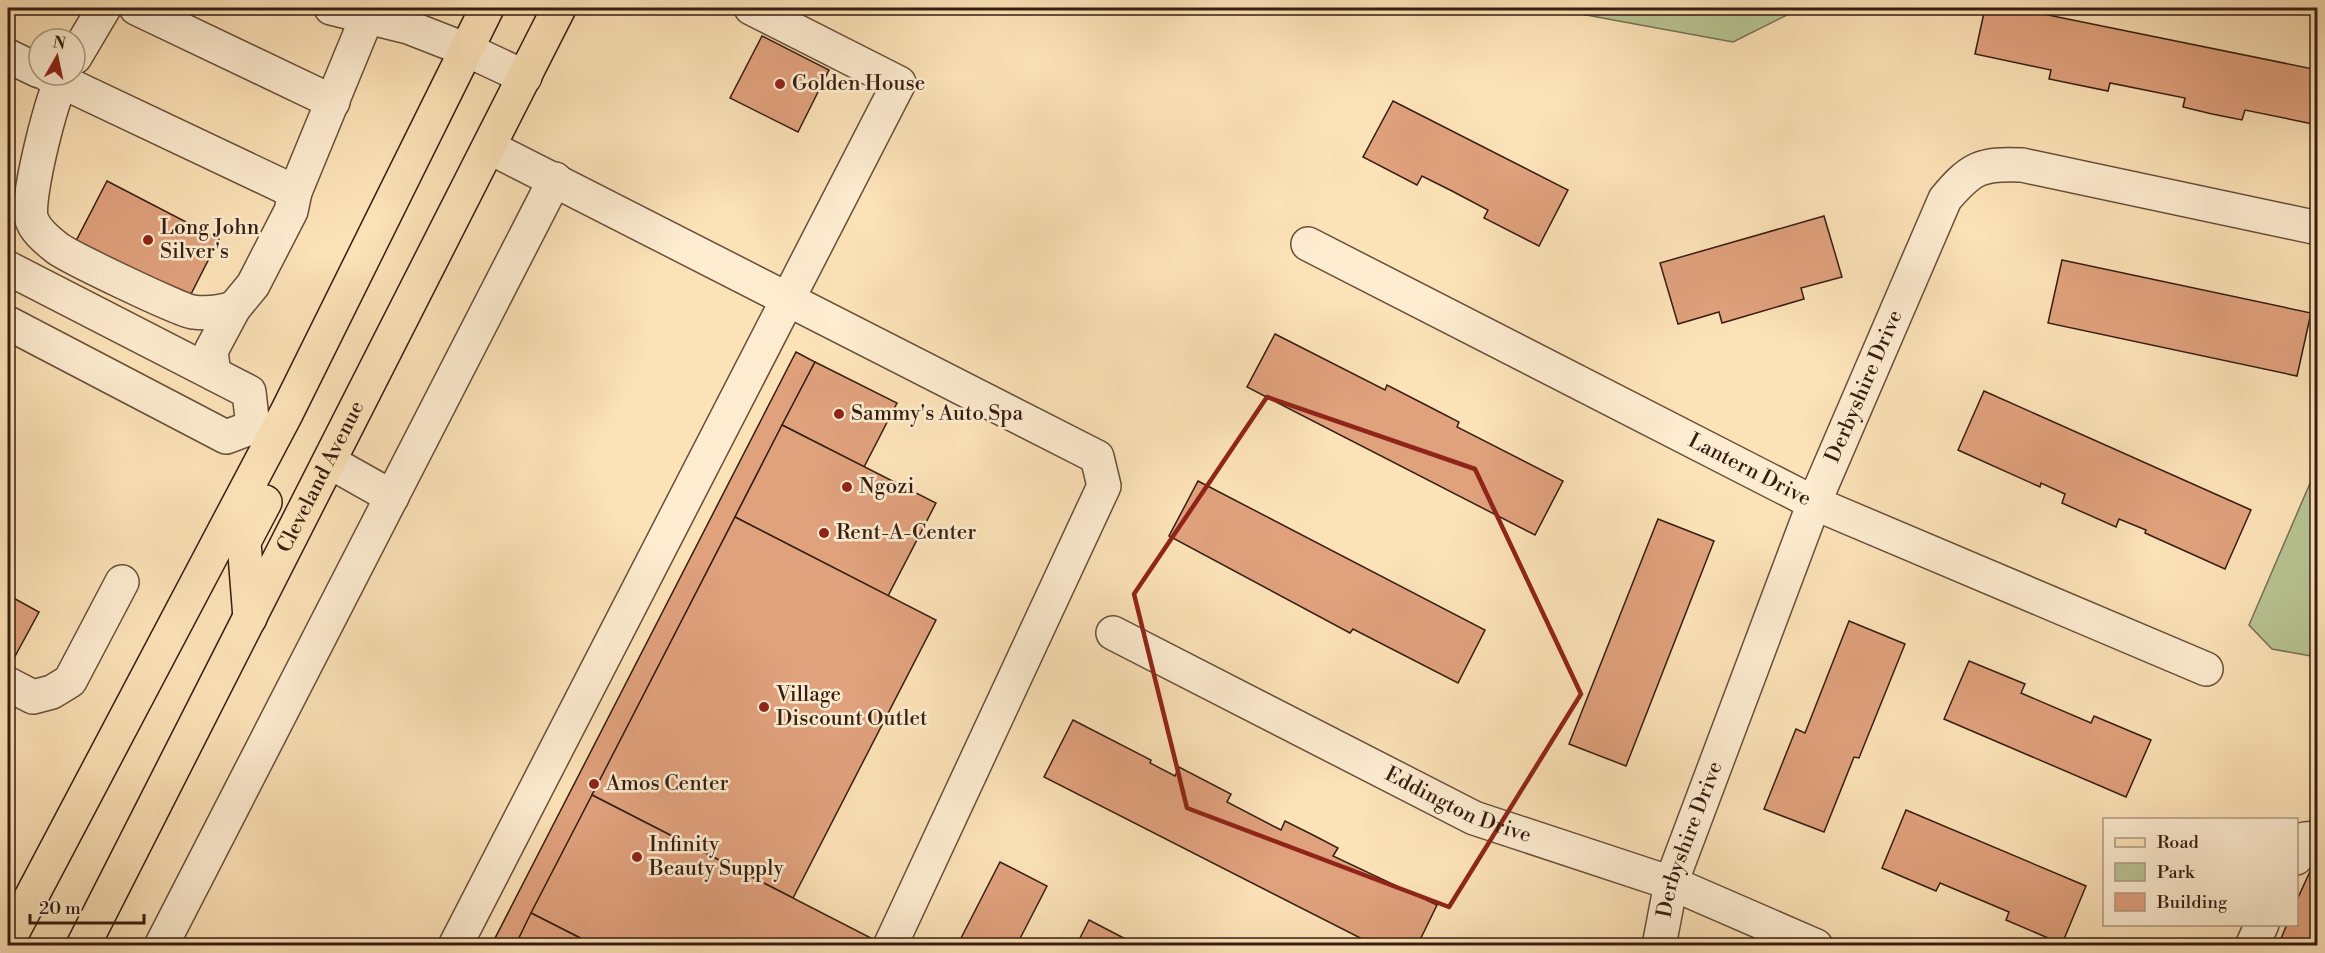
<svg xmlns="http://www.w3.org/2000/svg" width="2325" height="953" font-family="'Libre Bodoni',serif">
<rect width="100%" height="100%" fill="#fce2b7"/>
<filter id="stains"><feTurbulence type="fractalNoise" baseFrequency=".00333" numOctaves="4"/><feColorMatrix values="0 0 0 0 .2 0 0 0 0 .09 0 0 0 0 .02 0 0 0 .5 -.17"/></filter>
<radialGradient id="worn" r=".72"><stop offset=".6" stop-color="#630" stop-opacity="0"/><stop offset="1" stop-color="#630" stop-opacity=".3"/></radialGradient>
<g fill="#b8c493" stroke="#777052" stroke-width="1.5">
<polygon points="1548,8 1792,8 1791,13 1733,42"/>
<polygon points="2317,467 2318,654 2311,656 2272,649 2249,625"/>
</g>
<g fill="#e0a17d" stroke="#361d11" stroke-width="1.5">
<polygon points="1985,8 2014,8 2318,70 2318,125 2245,110 2242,120 2212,114 2183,107 2185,98 2110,83 2108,91 2049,79 2051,70 1975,54"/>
<polygon points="762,36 829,70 798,132 730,98"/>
<polygon points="1393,101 1568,190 1539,246 1484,218 1488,210 1452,191 1422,176 1417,185 1363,157"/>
<polygon points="107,181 219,239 189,298 76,241"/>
<polygon points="1824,216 1842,277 1801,288 1804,299 1722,323 1719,312 1678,324 1660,263"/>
<polygon points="2062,260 2311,313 2297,376 2048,323"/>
<polygon points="1275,334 1385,390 1387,385 1424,404 1459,422 1457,427 1563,481 1535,535 1247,387"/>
<polygon points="796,352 815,362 735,517 515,946 491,946"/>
<polygon points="815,362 897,403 864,467 782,425"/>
<polygon points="1984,391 2251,510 2225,569 2145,533 2146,530 2119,519 2116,527 2062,503 2065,494 2041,483 2040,487 1958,450"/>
<polygon points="782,425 936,503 888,596 735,517"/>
<polygon points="1198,481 1485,630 1458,683 1353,629 1350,633 1169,536"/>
<polygon points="735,517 936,620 793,898 592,795"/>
<polygon points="1658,519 1714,541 1626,766 1569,744"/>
<polygon points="8,595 39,612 13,660 8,657"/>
<polygon points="1849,621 1905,644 1859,758 1854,757 1824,832 1764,809 1796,729 1805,733"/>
<polygon points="1969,661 2025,684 2021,693 2091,723 2094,716 2151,740 2126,797 1944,719"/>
<polygon points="1073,720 1151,760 1150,763 1175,776 1179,767 1231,794 1227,802 1281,830 1285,821 1313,835 1338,848 1333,856 1437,905 1417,946 1376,946 1044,777"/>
<polygon points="592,795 871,938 867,946 596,946 531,913"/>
<polygon points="1906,810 2086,886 2062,944 2006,920 2009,912 1940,883 1936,891 1882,868"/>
<polygon points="2318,854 2318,946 2278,946 2287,924 2296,924 2296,902"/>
<polygon points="1000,862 1047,886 1027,925 1016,946 957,946"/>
<polygon points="531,913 596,946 515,946"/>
<polygon points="1089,920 1139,946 1076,946"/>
<polygon points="1517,939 1557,946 1516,946"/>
</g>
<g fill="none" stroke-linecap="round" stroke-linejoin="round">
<defs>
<g id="minor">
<polyline points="136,8 333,102"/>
<polyline points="331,8 408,27 467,50 525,77"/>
<polyline points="8,56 39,71"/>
<polyline points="75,57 104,8"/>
<polyline points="48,75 295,192 367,17"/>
<path d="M 64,75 C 52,95 27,195 31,217 C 34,230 47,240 57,248 C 69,257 181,311 193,312 C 207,314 221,312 234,308"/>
<polyline points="489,147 1097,457 1104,486 890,946"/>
<path id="s1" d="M 1308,244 L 1814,503 L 2206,669"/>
<polyline points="8,268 249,392 253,427"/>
<polyline points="8,323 226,437 253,427 271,436"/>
<polyline points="214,374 211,351 234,308 253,285 291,211 295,192"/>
<polyline points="330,462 392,497"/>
<path id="s2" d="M 1113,633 L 1474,818 L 1671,883 L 1816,946"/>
<polyline points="8,684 33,697 52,692 70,681 122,582"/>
<polyline points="2296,858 2305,839 2318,838"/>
<polyline points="161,946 555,179"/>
<polyline points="455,946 899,83 751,8"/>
<path id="s3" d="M 1659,946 L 1671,883 L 1814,503 L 1945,199 C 1971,168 1981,163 2022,165 L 2318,228"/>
<polyline points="2252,946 2262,924"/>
</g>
<g id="major">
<polyline points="250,618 244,542 265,502"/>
<polyline points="8,941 287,412 487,8"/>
<path id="s4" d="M 83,946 L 559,8"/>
</g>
</defs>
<use href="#minor" stroke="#684e3a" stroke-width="36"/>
<use href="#major" stroke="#361d11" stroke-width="36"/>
<use href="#minor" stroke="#fdecd0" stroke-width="33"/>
<use href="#major" stroke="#fce2b7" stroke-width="33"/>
</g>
<path fill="none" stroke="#8f2418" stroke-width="4.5" stroke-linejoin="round" d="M 1267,397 L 1475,469 L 1581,694 L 1449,907 L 1187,808 L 1134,594 Z"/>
<g fill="#8f2418" stroke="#fdecd0" stroke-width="2">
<circle cx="780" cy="84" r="6"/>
<circle cx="148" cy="240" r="6"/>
<circle cx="839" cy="414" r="6"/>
<circle cx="847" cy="487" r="6"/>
<circle cx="824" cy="533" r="6"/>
<circle cx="764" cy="707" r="6"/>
<circle cx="594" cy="784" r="6"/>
<circle cx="637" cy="857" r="6"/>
</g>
<g text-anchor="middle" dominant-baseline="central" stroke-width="5" stroke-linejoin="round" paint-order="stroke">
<g font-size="21" fill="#361d11" stroke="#fdecd0" text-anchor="start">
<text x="792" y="84">Golden House</text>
<text x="160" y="228">Long John<tspan x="160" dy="24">Silver's</tspan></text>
<text x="851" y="414">Sammy's Auto Spa</text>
<text x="859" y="487">Ngozi</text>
<text x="836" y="533">Rent-A-Center</text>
<text x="776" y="695">Village<tspan x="776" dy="24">Discount Outlet</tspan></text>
<text x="606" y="784">Amos Center</text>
<text x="649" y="845">Infinity<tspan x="649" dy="24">Beauty Supply</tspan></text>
</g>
<g font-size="21" fill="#361d11" stroke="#fdecd0">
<text stroke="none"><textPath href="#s3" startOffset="597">Derbyshire Drive</textPath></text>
<text stroke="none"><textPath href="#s1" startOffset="496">Lantern Drive</textPath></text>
<text stroke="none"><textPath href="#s4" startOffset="526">Cleveland Avenue</textPath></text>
<text stroke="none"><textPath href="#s2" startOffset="386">Eddington Drive</textPath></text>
<text stroke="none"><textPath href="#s3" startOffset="111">Derbyshire Drive</textPath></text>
</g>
</g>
<rect width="2325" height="953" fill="none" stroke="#fce2b7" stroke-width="30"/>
<rect x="9" y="9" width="2307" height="935" fill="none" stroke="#361d11" stroke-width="3"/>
<rect x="15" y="15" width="2295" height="923" fill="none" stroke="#361d11" stroke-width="1.5"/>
<rect x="2103" y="818" width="195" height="108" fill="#fdecd0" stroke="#ad9984" stroke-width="1.5"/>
<rect x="2115" y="838" width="30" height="9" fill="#fce2b7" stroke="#ad9984" stroke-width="1.5"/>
<text x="2157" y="848" font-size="18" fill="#361d11">Road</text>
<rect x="2115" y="863" width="30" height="18" fill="#b8c493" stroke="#ad9984" stroke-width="1.5"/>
<text x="2157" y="878" font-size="18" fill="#361d11">Park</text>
<rect x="2115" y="893" width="30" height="18" fill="#e0a17d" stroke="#ad9984" stroke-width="1.5"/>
<text x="2157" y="908" font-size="18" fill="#361d11">Building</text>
<g transform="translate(57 57) rotate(9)"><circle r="28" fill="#fdecd0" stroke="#ad9984" stroke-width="1.5"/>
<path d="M0-4.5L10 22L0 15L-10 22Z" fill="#8f2418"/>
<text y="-9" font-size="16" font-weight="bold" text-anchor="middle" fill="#361d11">N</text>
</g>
<path d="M30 914v9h114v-9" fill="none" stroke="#361d11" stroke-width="3"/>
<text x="39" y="914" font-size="18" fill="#361d11" stroke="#fdecd0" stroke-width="4.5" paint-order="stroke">20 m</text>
<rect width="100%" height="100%" filter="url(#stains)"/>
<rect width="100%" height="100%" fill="url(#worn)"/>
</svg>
